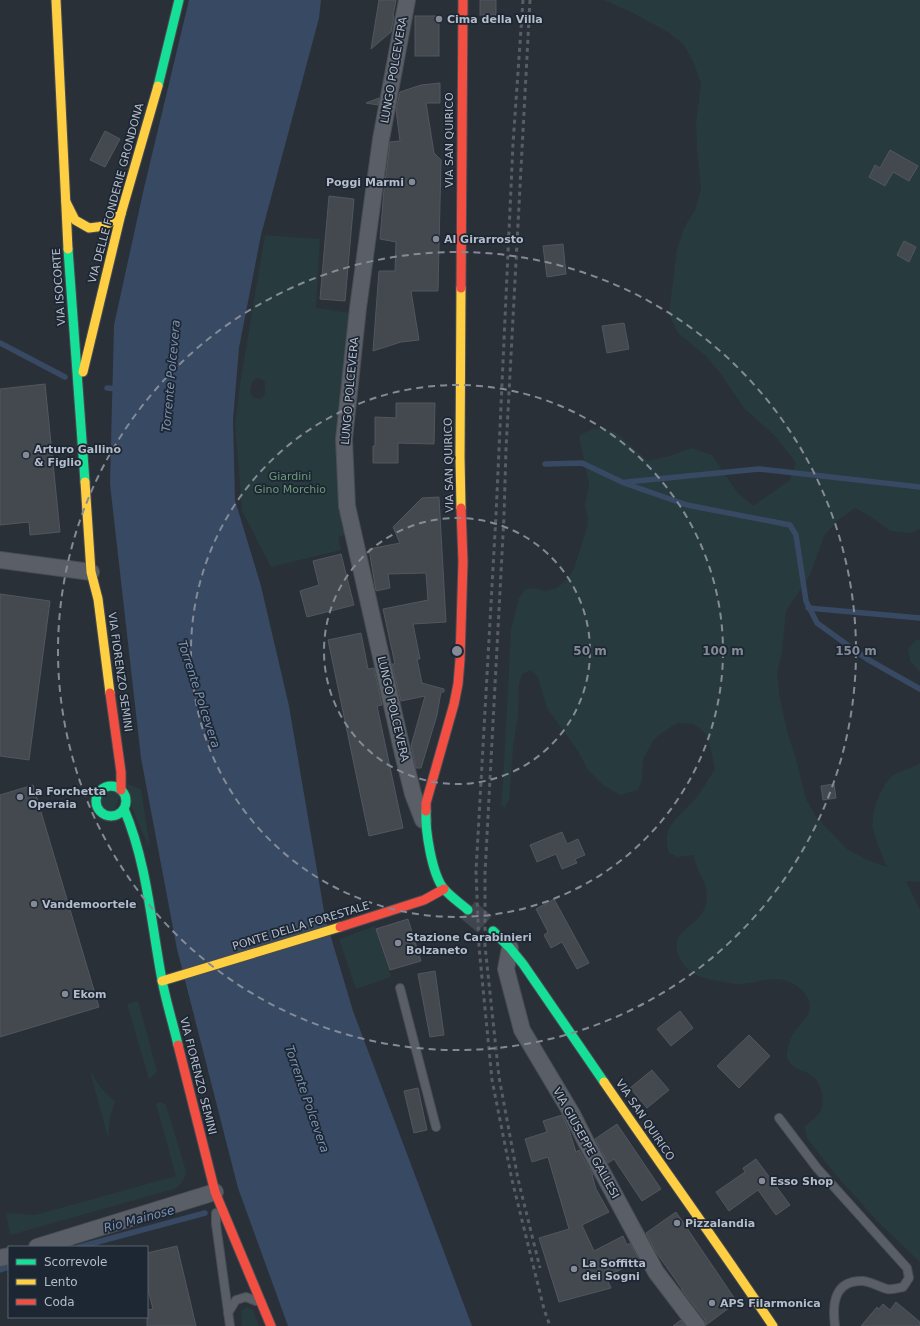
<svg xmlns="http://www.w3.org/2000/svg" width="920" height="1326" font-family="'DejaVu Sans',sans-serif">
<rect width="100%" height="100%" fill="#2a3038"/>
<g fill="#273a3e" fill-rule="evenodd">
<path d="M 604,0 L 920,0 L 920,529 L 911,533 L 890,531 L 873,518 L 855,508 L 838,520 L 824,536 L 810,575 L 786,611 L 782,652 L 777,672 L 779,694 L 788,735 L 795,755 L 806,799 L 816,817 L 847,849 L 867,860 L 887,867 C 882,855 876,842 873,829 C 870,814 881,786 892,776 C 900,770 912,769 920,763 L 920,882 L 906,881 L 920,910 L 920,1262 L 878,1222 L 835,1174 L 807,1138 L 805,1127 C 809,1122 819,1116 821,1110 C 825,1100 821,1085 815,1078 C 806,1069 791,1071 787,1057 C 786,1054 787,1051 788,1048 C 789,1042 791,1036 795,1031 C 804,1019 816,1011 806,995 C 802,989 794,983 787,981 C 772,976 756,983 742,984 C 736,985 730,983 724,982 C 708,979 691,977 682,962 C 663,930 699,930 706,904 C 711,884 695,872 694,855 L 678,857 L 669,853 C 660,825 680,817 696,798 C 703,789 709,778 715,769 L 708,737 L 701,729 L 693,724 L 678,723 L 660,734 L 653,741 L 643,759 L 642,780 L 638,790 L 620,795 L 603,785 L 588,770 L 578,751 L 547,708 L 538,678 L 531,670 L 522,674 L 519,683 L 518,715 L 513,748 L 509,799 L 505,808 L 501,804 L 503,783 L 511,630 L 519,598 L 525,589 L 535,588 L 546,591 L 557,588 L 566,580 L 573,571 L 587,528 L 588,517 L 585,506 L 589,485 L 579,436 L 594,428 L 615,432 L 648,461 L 670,456 L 691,448 L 712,455 L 737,492 L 753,506 L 790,480 L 796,463 L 775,436 L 744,408 L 720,373 L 706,356 L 678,333 L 669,314 L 677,250 L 684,228 L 695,210 L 701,189 L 697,147 L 696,124 L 701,84 L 694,63 L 683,44 L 668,32 L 631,12 Z"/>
<path d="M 265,235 L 320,239 L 316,308 L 351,313 L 338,438 L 342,527 L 345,535 L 338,537 L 341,550 L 271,567 L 242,511 L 235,424 L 239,391 ZM 256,378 L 262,379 L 265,382 L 265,394 L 260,399 L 254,398 L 250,393 L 252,382 Z"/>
<polygon points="920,639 920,672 910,661 908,649 916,640"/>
<path d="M 127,784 L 141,789 L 150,847 C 139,827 130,807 127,784 Z"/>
<path d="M 110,789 L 116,790 L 120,794 L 114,813 C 95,814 93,794 110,789 Z"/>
<polygon points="375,926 391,977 356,989 339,939"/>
<polygon points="138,1001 157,1071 149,1079 127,1004"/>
<path d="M 89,1067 C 95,1081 102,1091 115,1101 L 110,1117 L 108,1138 Z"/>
<path d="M 160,1102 L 166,1105 L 186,1171 C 185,1180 181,1184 174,1189 L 10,1235 L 6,1213 L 35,1215 L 176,1176 L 156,1104 Z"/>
<polygon points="247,1307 253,1310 259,1326 242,1326 241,1311"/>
</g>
<polygon fill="#384963" points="189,0 321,0 319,18 261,235 239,348 233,420 235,500 261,586 289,706 325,917 353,1011 472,1326 288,1326 238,1188 177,949 141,758 110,484 114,325 144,188"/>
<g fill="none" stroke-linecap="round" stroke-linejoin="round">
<g stroke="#384963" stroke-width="5.5">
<polyline points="0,343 65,377"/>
<polyline points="107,388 119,389"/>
<polyline points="545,464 582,463 624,483 687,505 790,525 796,535 806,601 817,623 867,659 920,689"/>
<polyline points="626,482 759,469 920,487"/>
<polyline points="808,608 920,618"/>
<polyline points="79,1247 205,1213"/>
<polyline points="0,1270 9,1267"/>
</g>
</g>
<g fill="#444950" stroke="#52575f">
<polygon points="379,0 396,0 393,16 394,16 391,32 371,49"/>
<rect x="480" y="0" width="16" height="15"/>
<rect x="415" y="16" width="24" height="40"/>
<polygon points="440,83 440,103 426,103 434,153 441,160 438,291 411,291 419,340 401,342 373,351 379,271 395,271 396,242 380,239 384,190 390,142 400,141 396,110 400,92 421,85"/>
<polygon points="379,98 378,105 366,103"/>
<polygon points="105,131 120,139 105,167 90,160"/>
<polygon points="890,150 918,166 909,181 893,172 885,186 869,177 875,165 880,168"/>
<polygon points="329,196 354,199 345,301 320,299"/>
<polygon points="904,241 916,247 909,262 897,255"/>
<polygon points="563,244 566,274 547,277 543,246"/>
<polygon points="624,323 629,349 607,353 602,326"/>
<polygon points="45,384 60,532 30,535 29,522 0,525 0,389"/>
<polygon points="396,403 435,403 434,444 398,443 398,463 373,463 373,446 375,446 375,417 396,418"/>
<polygon points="439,497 446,622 413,624 420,659 417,659 422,683 444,689 444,692 441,692 437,715 421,768 416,768 411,746 425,696 401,701 392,664 395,664 383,609 428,600 426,573 388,574 390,588 376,591 369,549 400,543 393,527 422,498"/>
<polygon points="341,554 354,605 307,617 300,591 319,585 313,561"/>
<polygon points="0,594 50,601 29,760 0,756"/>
<polygon points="361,633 368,669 374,668 382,705 377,706 403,828 369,836 328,640"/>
<polygon points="834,784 836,798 823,800 821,786"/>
<polygon points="33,785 99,1007 0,1037 0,795"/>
<polygon points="562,832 567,844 578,839 585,855 575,859 577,863 562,869 556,854 537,862 530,845"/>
<polygon points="554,899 589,963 577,969 562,942 551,948 544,935 548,932 536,909"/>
<polygon points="408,919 421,961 390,970 376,929"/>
<polygon points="435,971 444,1035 430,1037 418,974"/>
<polygon points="680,1011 693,1028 671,1046 657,1029"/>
<polygon points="749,1035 770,1056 739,1088 717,1066"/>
<polygon points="652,1070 669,1090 647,1108 630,1088"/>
<polygon points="418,1088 427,1130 414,1133 404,1091"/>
<polygon points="562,1115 569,1130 576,1152 579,1150 593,1175 592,1175 596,1189 609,1212 582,1225 594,1251 623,1236 627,1245 630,1243 639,1260 606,1277 611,1288 559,1302 539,1238 569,1229 548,1157 532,1162 525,1139 547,1132 543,1121"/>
<polygon points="617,1124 661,1189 642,1201 614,1159 608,1163 595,1139"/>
<polygon points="756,1159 790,1205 776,1215 758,1190 729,1211 716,1192 745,1172 743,1168"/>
<polygon points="676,1212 737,1302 706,1325 705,1320 681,1289 682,1289 656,1252 646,1233"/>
<polygon points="177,1246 196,1326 147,1326 147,1310 153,1309 147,1285 147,1253"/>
<polygon points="896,1302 920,1322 920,1326 861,1326 877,1307 879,1309 883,1304 890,1310"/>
<polygon points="681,1320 685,1326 673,1326"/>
</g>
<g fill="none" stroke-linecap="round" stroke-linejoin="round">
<polyline stroke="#3f454e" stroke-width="22" stroke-dasharray="22 11" stroke-linecap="butt" points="468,910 493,931"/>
<defs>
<g id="lane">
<polyline points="400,988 436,1127"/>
<path d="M 779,1118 L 817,1168 L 907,1268 L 909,1278 L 903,1287 C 898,1288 892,1290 887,1289 C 879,1287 872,1282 863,1281 C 834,1280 832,1304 835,1326"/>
<polyline points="216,1213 216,1224 230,1326"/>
<polyline points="228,1313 236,1300 246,1297 256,1301"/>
</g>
<g id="street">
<polyline points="407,0 381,139 358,308 344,439 347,506 403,754 413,794 423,820"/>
<polyline points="0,560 91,572"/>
<polyline points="510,948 506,969 522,1030 572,1114 586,1142 656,1272 697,1326"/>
<polyline points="37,1247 215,1192"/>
<polyline points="0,1258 9,1256"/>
</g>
<g id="fast">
<polyline points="158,86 179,0"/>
<polyline points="68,249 85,482"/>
<circle cx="111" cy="801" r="15"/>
<path d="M 124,809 C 147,863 151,922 162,980 C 166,1002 173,1023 178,1045"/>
<path d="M 426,811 C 425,830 432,875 444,889 C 451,897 460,903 468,910"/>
<polyline points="493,931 510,948 523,964 604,1082"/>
</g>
<g id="slow">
<polyline points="56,0 68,249"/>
<polyline points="66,202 75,220 89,228 105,226 121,214"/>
<polyline points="461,288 460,457 461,508"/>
<polyline points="83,372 121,214 158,86"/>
<polyline points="85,482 91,572 98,599 110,693"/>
<polyline points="162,981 340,927"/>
<path d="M 604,1082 C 660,1164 718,1244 773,1326"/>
</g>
<g id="jam">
<polyline points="461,288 463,0"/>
<polyline points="110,693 121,772 121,790"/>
<polyline points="426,811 426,803 454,704 458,684 460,660 463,562 461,508"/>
<polyline points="340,927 424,900 444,889"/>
<polyline points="178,1045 215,1192 271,1326"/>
</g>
</defs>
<use href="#lane" stroke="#484c53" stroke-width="10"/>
<use href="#street" stroke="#484c53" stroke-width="18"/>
<use href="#fast" stroke="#484c53" stroke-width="11"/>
<use href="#slow" stroke="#484c53" stroke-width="11"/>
<use href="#jam" stroke="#484c53" stroke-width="11"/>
<use href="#lane" stroke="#5a5e66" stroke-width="8"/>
<use href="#street" stroke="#5a5e66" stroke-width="16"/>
<use href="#fast" stroke="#16e098" stroke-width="9"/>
<use href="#slow" stroke="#ffcf43" stroke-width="9"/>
<use href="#jam" stroke="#f24e42" stroke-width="9"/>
<g stroke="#595d64" stroke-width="3" stroke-dasharray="4 4" stroke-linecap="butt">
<polyline points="523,0 513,144 496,515 476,871 479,947 492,1080 512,1180 544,1309 550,1326"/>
<polyline points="530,0 506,449 504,516 485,873 485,946 499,1077 518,1179 540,1268"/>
</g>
</g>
<g fill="none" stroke="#848b96" stroke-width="2" stroke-dasharray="7 5">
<circle cx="457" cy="651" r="133"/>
<circle cx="457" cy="651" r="266"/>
<circle cx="457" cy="651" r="399"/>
</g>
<g fill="#848b96" stroke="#1d2633" stroke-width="1.5">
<circle cx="439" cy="19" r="4"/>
<circle cx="412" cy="182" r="4"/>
<circle cx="436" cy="239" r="4"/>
<circle cx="26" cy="455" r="4"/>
<circle cx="20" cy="797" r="4"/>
<circle cx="34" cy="904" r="4"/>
<circle cx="398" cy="943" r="4"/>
<circle cx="65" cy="994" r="4"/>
<circle cx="762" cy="1181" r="4"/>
<circle cx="677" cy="1223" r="4"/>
<circle cx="574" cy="1269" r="4"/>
<circle cx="712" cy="1303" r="4"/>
</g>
<g text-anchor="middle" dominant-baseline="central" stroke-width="3.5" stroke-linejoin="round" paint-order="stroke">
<g font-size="11" font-weight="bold" fill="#b4bcc9" stroke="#1d2633" text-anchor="start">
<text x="447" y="19">Cima della Villa</text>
<text x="404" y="182" text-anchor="end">Poggi Marmi</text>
<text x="444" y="239">Al Girarrosto</text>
<text x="34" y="449">Arturo Gallino<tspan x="34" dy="13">&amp; Figlio</tspan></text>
<text x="28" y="791">La Forchetta<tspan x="28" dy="13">Operaia</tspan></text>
<text x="42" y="904">Vandemoortele</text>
<text x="406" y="937">Stazione Carabinieri<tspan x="406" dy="13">Bolzaneto</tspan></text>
<text x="73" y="994">Ekom</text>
<text x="770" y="1181">Esso Shop</text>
<text x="685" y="1223">Pizzalandia</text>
<text x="582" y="1263">La Soffitta<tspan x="582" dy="13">dei Sogni</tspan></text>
<text x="720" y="1303">APS Filarmonica</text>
</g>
<g font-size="11" fill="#b4bcc9" stroke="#1d2633">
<text transform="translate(394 70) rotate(-80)">LUNGO POLCEVERA</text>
<text transform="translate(449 140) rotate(-90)">VIA SAN QUIRICO</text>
<text transform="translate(116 193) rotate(-75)">VIA DELLE FONDERIE GRONDONA</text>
<text transform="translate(59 287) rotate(-94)">VIA ISOCORTE</text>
<text transform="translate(350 391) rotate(-85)">LUNGO POLCEVERA</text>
<text transform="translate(449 465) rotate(-91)">VIA SAN QUIRICO</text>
<text transform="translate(120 672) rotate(82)">VIA FIORENZO SEMINI</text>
<text transform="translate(393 709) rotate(77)">LUNGO POLCEVERA</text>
<text transform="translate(301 926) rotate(-17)">PONTE DELLA FORESTALE</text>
<text transform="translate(198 1076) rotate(76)">VIA FIORENZO SEMINI</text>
<text transform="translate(645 1120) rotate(56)">VIA SAN QUIRICO</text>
<text transform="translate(586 1143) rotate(61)">VIA GIUSEPPE GALLESI</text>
</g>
<g font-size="11" fill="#6b9a76" stroke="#1d2633">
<text x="290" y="476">Giardini<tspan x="290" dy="13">Gino Morchio</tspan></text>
</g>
<g font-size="12" font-style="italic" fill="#7c92b1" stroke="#1d2633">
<text transform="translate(171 376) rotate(-85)">Torrente Polcevera</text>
<text transform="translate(199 694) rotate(72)">Torrente Polcevera</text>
<text transform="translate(307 1099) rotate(71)">Torrente Polcevera</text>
<text transform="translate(139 1219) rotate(-15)">Rio Mainose</text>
</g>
</g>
<circle cx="457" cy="651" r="6" fill="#848b96" stroke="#1d2633" stroke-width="2"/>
<g font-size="12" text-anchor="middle" font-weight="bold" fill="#848b96" stroke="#1d2633" stroke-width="3.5" stroke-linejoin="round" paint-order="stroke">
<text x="590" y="655">50 m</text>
<text x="723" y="655">100 m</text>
<text x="856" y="655">150 m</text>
</g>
<rect x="8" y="1246" width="140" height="72" fill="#1d2633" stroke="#59626f"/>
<rect x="16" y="1259" width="20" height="6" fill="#16e098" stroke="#59626f"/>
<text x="44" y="1266" font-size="12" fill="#b4bcc9">Scorrevole</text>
<rect x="16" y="1279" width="20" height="6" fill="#ffcf43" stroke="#59626f"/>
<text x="44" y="1286" font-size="12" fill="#b4bcc9">Lento</text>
<rect x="16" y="1299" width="20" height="6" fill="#f24e42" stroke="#59626f"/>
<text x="44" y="1306" font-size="12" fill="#b4bcc9">Coda</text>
</svg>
